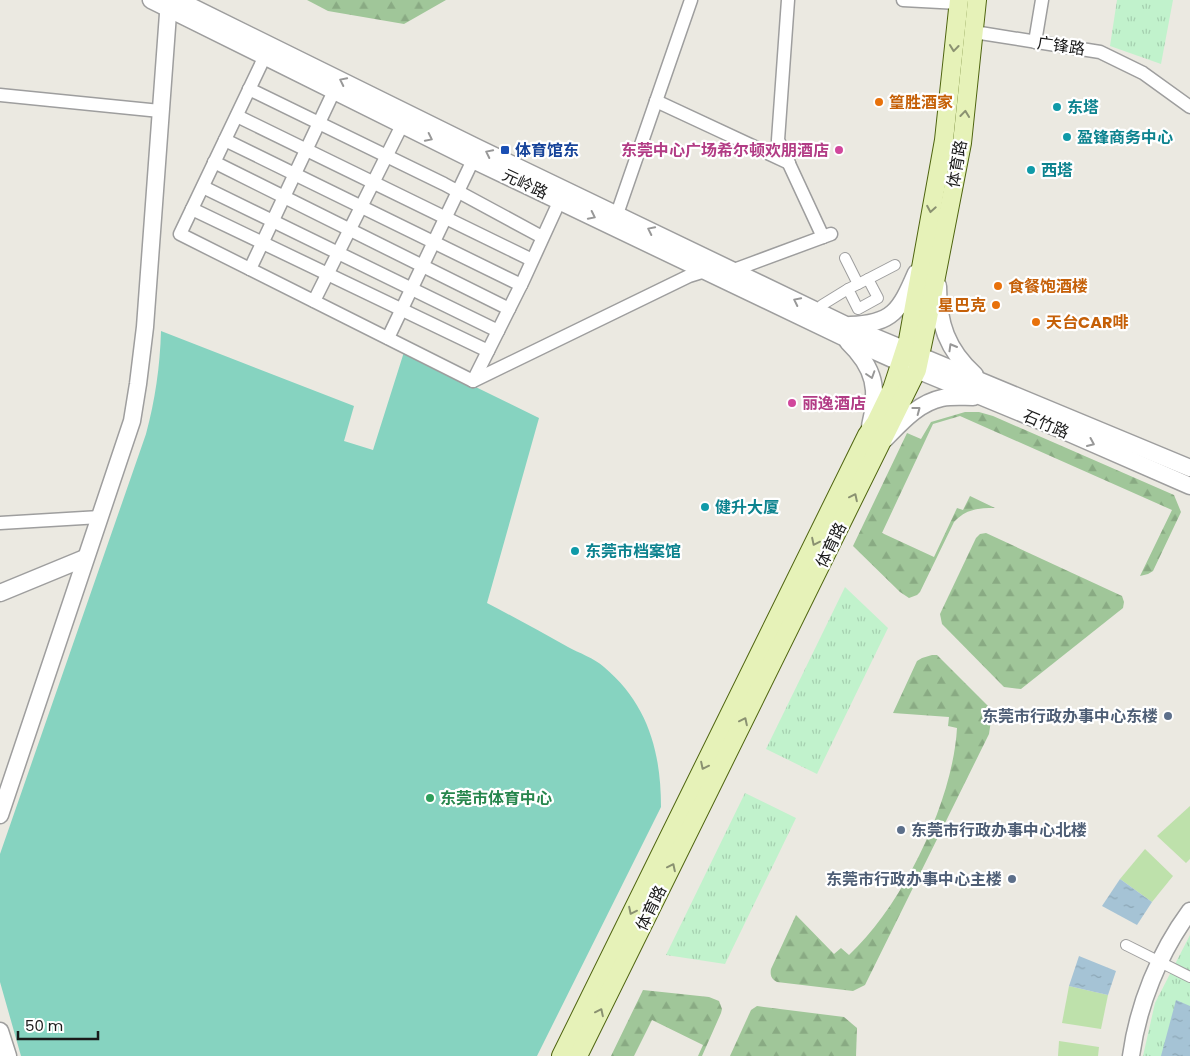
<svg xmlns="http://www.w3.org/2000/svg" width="1190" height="1056" font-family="Poppins,'Noto Sans SC',sans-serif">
<defs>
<pattern id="forest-firs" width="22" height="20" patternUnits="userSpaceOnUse" patternTransform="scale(1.25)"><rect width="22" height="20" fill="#a0c699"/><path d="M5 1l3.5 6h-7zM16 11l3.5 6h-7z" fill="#89aa83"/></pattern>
<pattern id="park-tufts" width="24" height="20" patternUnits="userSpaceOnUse" patternTransform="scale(1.25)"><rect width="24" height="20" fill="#c1f2cc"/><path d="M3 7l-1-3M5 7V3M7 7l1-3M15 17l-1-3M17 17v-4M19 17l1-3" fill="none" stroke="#a5cfaf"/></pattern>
<pattern id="water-ripples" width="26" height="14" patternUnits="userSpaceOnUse" patternTransform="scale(1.25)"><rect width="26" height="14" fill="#a5c3d5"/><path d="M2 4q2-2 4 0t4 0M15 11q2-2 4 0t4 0" fill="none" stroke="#8da7b6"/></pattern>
</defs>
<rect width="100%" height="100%" fill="#ebe9e1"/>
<g fill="#bee1ab">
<polygon points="1190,806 1190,859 1186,863 1157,836"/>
<polygon points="1145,849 1173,876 1152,902 1120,879"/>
<polygon points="1069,986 1108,995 1101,1029 1062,1023"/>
<polygon points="1059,1041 1099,1047 1098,1056 1058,1056"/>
</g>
<g fill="url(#forest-firs)">
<polygon points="307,0 446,0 404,24 328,11"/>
<path d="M 965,412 L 979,412 L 993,416 L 1174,495 L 1181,512 L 1153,571 L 1148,574 L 1140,576 L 1172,510 L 960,416 L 933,424 L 882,533 L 934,557 L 957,508 L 963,510 L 970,496 L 995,508 C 978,508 966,509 954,522 L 920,592 L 917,595 L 909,598 L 900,592 L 853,546 L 907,433 L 921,439 L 931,422 Z"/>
<polygon points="986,533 1122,596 1124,602 1123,608 1021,689 1004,687 942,624 940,614 976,538 980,534"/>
<path d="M 932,655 L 937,655 L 988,706 L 992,714 L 989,734 L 865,985 L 853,991 L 777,982 C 771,979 770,975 771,969 L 796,915 L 834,954 L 841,948 L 849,955 C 903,905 953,801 957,728 L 948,726 L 949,717 L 893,713 L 917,661 L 922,658 Z"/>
<polygon points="643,990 709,997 719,1001 722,1009 721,1013 702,1056 698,1056 703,1045 652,1020 634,1056 611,1056"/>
<polygon points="757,1006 844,1017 857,1028 856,1056 730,1056 751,1010"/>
</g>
<g fill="url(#park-tufts)">
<polygon points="1117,0 1173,0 1161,64 1110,46"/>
<polygon points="845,587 888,628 817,774 766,749"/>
<polygon points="745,793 796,818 725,964 666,955"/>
<polygon points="1190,935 1190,1056 1143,1056 1155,1003"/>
</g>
<path fill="#86d3c0" d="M 161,331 L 354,406 L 344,441 L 373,450 L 404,352 L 539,418 L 487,603 C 514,617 541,632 568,647 C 579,653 594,658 604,667 C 648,704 661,752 661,807 L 537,1056 L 21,1056 L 0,982 L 0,854 L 146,434 C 155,400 160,367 161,331 Z"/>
<g fill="url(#water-ripples)">
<polygon points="1120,879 1152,902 1137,925 1102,906"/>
<polygon points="1079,956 1116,971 1108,995 1069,986"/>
<polygon points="1176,1000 1190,1006 1190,1056 1161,1056"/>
</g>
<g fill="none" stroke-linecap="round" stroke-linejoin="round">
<defs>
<g id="pedestrian">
<polyline points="845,258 858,284"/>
<polygon points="868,279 878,298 858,309 848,289"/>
<polyline points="868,279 895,265"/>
<polyline points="822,305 848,289"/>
<polyline points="1126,945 1190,977"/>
</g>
<g id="minor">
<polyline points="788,0 778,140 823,237"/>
<polyline points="903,0 959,3"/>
<polyline points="974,32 1100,52 1143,73 1190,107"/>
<polyline points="1035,42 1042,0"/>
<polyline points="265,56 180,234 473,381 523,281 560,200"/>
<polyline points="249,89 444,184 542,237"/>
<polyline points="0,95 160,111"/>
<polyline points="656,101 789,163"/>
<polyline points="237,116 532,260"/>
<polyline points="225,140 521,285"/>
<polyline points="214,162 509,309"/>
<polyline points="203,187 498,331"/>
<polyline points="192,209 488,351"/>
<polyline points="617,214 691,0"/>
<polyline points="250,269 334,91"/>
<polyline points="734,270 831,234"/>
<polyline points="314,301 402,125"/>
<polyline points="388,338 473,160"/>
<polyline points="473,381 689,276 705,271"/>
<polyline points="0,523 100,517"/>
</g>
<g id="tertiary">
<polyline points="151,0 473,160 843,337 917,370 1062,430 1190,486"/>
<polyline points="178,0 478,148 848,326 1190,468"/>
<path d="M 938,286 C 938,323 947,350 975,375"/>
<path d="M 850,325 C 893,324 900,310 916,273"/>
<path d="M 848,342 C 875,368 879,390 870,426"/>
<path d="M 885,439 C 901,423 918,403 942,398 C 952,396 963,397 973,397"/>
<polyline points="0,593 85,558"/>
<polyline points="0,815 132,421 138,384 145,327 169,0"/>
<polyline points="0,1031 8,1056"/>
<path d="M 1131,1056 C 1138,1005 1159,953 1190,911"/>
</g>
<g id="secondary">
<polyline points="561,1056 867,435 876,422 892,389 908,340 944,140 959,0"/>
<polyline points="578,1056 917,370 928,318 962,143 977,0"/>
</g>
</defs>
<use href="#pedestrian" stroke="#9e9e9e" stroke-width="12"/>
<use href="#minor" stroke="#9e9e9e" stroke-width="15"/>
<use href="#tertiary" stroke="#9e9e9e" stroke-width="19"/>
<use href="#secondary" stroke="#4e640f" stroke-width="20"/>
<use href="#pedestrian" stroke="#fff" stroke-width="10"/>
<use href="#minor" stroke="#fff" stroke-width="12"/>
<use href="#tertiary" stroke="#fff" stroke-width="16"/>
<use href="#secondary" stroke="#e6f2b8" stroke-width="18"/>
</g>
<defs><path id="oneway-chevron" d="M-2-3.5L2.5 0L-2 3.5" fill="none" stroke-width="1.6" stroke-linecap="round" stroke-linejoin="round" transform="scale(1.25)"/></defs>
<g stroke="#8a9171">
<use href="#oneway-chevron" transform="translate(954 48) rotate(96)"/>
<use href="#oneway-chevron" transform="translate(965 114) rotate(-84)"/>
<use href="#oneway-chevron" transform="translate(931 209) rotate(100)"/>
<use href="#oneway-chevron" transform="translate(854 497) rotate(-64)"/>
<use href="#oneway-chevron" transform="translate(815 542) rotate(116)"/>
<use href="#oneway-chevron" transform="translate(744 721) rotate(-64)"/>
<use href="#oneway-chevron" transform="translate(704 766) rotate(116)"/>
<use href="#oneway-chevron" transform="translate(672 867) rotate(-64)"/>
<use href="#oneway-chevron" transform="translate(632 911) rotate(116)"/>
<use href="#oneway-chevron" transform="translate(600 1012) rotate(-64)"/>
</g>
<g stroke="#989898">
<use href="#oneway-chevron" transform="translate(343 81) rotate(-154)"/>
<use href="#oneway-chevron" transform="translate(429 138) rotate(26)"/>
<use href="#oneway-chevron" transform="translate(489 153) rotate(-154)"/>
<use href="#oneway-chevron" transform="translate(592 216) rotate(26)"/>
<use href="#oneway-chevron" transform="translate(651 230) rotate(-154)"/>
<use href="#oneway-chevron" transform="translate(797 301) rotate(-154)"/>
<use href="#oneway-chevron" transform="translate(952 347) rotate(-120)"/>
<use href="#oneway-chevron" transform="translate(871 375) rotate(72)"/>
<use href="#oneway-chevron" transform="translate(917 410) rotate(-37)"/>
<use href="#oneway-chevron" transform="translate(1091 443) rotate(24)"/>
</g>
<g fill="#e8710a" stroke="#fff" stroke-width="2">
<circle cx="879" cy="102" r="5"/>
<circle cx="998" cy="286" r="5"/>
<circle cx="996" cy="305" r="5"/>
<circle cx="1036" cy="322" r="5"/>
</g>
<g fill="#0f9aa8" stroke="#fff" stroke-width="2">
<circle cx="1057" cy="107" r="5"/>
<circle cx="1067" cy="137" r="5"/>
<circle cx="1031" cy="170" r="5"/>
<circle cx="705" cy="507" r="5"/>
<circle cx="575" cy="551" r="5"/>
</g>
<rect fill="#1a4fb4" stroke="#fff" stroke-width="2" x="500" y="145" width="10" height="10" rx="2.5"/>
<g fill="#d1479c" stroke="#fff" stroke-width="2">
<circle cx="839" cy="150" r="5"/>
<circle cx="792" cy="403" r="5"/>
</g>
<g fill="#5c6f8a" stroke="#fff" stroke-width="2">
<circle cx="1168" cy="716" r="5"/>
<circle cx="901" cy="830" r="5"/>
<circle cx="1012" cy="879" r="5"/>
</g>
<circle fill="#2e9e5b" stroke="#fff" stroke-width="2" cx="430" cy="798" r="5"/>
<g text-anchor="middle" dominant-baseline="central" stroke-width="4.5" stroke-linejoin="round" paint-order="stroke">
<g font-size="16" fill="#1a1a1a" stroke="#fff">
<text transform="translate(1061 46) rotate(8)">广锋路</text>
<text transform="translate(957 164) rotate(-80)">体育路</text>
<text transform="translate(525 184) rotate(25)">元岭路</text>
<text transform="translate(1046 424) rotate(23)">石竹路</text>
<text transform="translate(831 545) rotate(-64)">体育路</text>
<text transform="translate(651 908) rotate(-64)">体育路</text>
</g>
<g font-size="16" font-weight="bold" fill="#c56008" stroke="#fff" text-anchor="start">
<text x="889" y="102">篁胜酒家</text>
<text x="1008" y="286">食餐饱酒楼</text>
<text x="986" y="305" text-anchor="end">星巴克</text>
<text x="1046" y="322">天台CAR啡</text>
</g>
<g font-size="16" font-weight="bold" fill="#0d838f" stroke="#fff" text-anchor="start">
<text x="1067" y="107">东塔</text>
<text x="1077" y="137">盈锋商务中心</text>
<text x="1041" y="170">西塔</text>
<text x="715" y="507">健升大厦</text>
<text x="585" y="551">东莞市档案馆</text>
</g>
<g font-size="16" font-weight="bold" fill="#164399" stroke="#fff" text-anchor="start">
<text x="515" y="150">体育馆东</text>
</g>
<g font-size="16" font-weight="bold" fill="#b23c85" stroke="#fff" text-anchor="end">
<text x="829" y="150">东莞中心广场希尔顿欢朋酒店</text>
<text x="802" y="403" text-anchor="start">丽逸酒店</text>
</g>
<g font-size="16" font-weight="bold" fill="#4e5e75" stroke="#fff" text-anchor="end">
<text x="1158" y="716">东莞市行政办事中心东楼</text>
<text x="911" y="830" text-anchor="start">东莞市行政办事中心北楼</text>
<text x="1002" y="879">东莞市行政办事中心主楼</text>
</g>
<g font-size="16" font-weight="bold" fill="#27864d" stroke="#fff" text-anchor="start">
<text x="440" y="798">东莞市体育中心</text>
</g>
</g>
<path d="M18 1031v8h80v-8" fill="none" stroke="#1a1a1a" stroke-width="2.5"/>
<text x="25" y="1031" font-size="15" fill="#1a1a1a" stroke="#ffffff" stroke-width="4" paint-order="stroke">50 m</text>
</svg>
